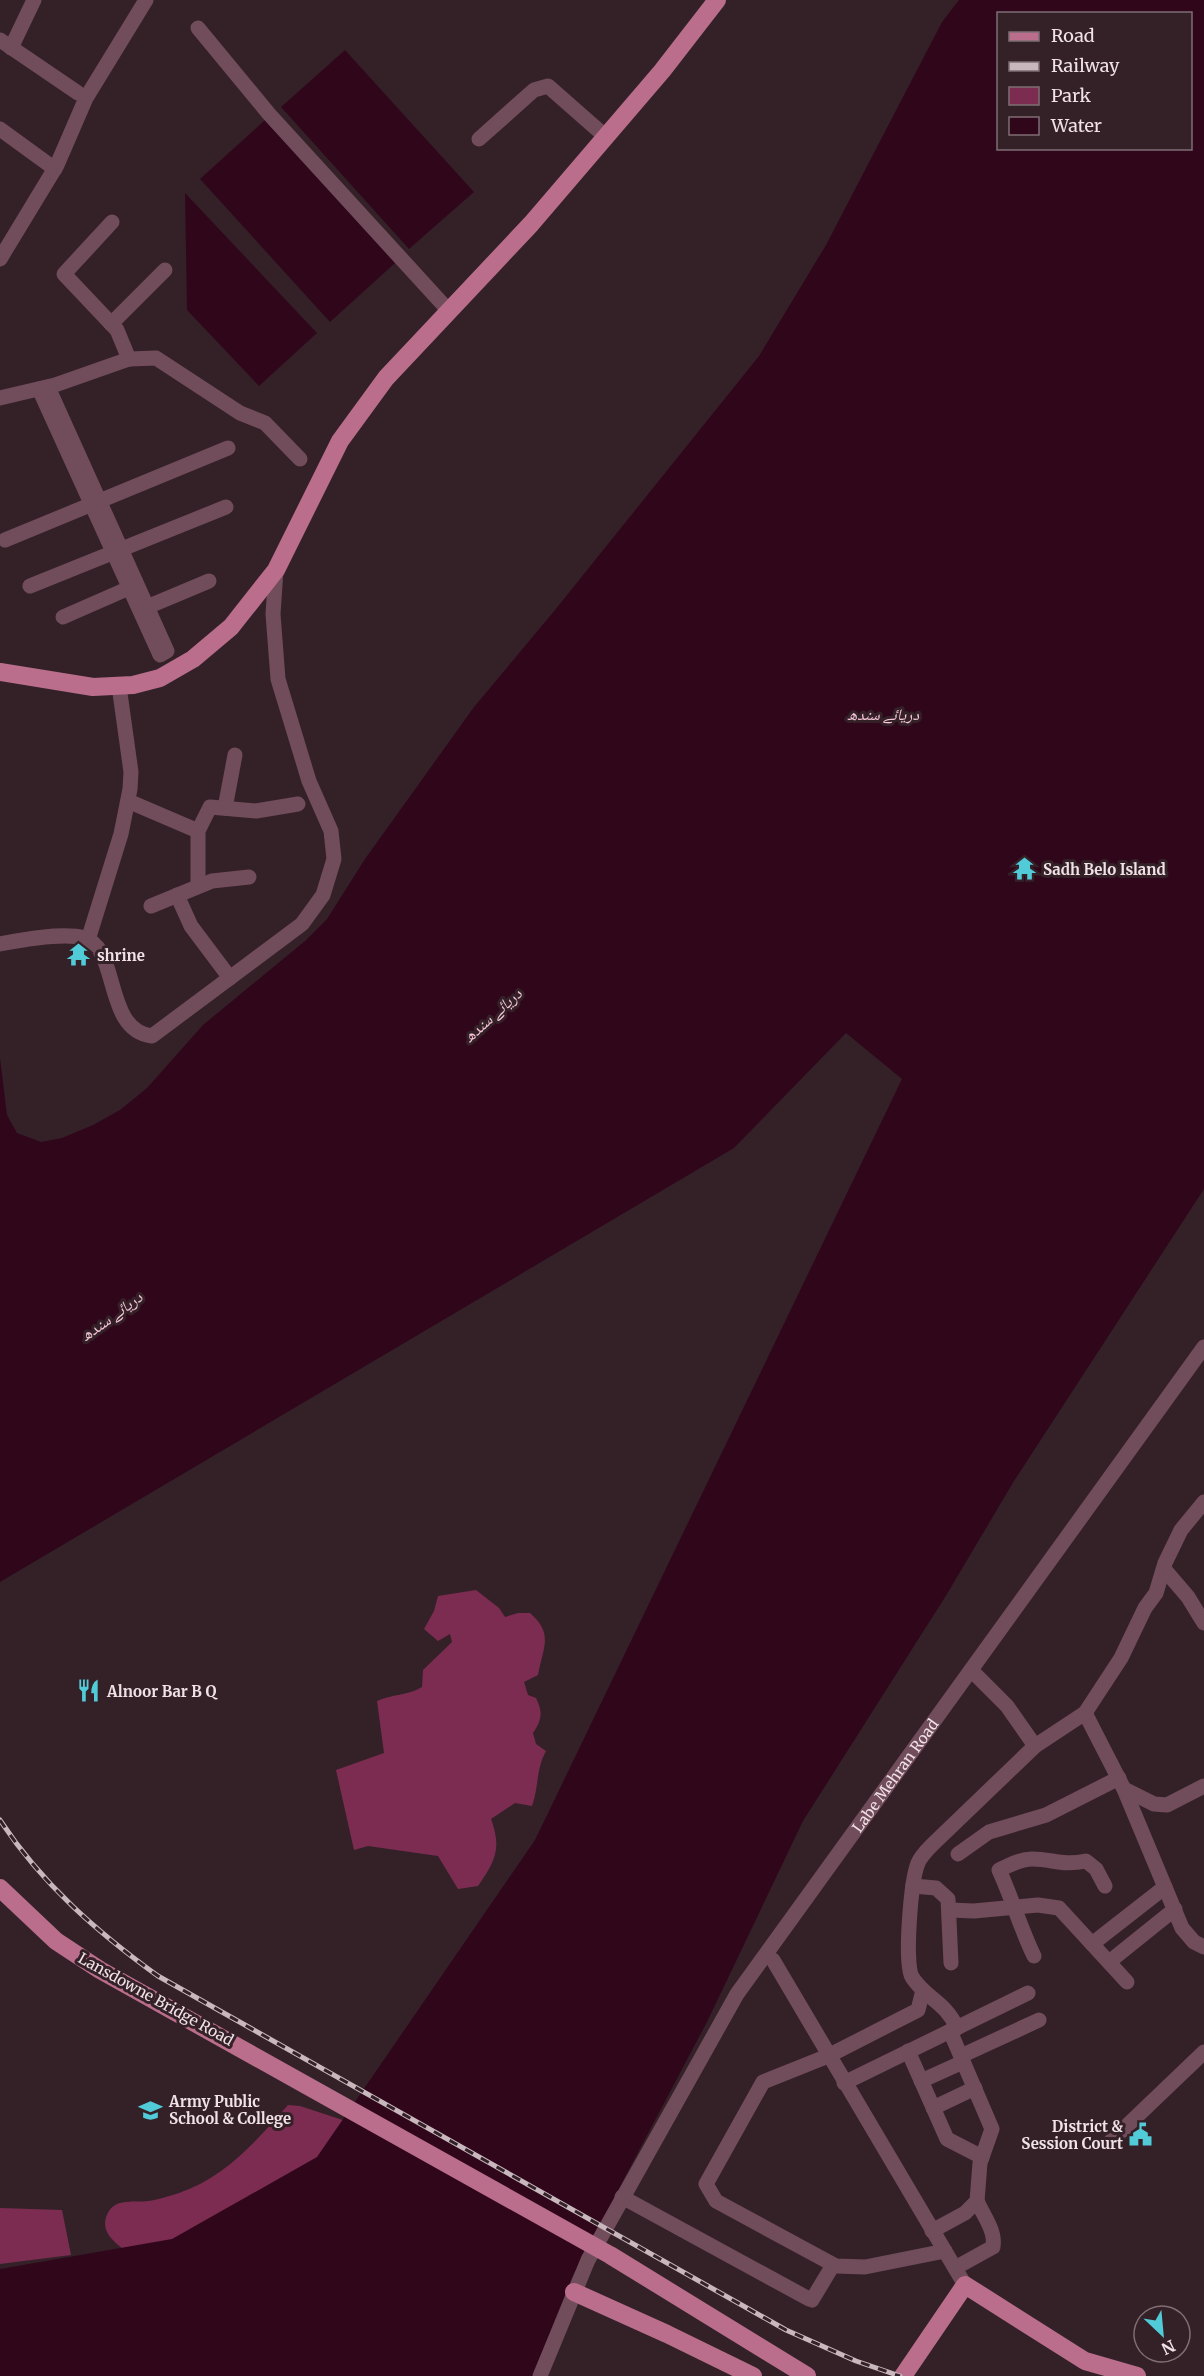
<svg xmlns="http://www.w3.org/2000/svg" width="1204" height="2376" font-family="Merriweather,'Noto Naskh Arabic',serif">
<rect width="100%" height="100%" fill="#342128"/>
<g fill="#7c2c51">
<path d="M 476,1590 L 499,1608 L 505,1617 L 518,1613 L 530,1613 C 554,1634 543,1647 538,1675 L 524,1682 L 528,1695 L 536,1698 C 543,1712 542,1720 533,1733 L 536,1744 L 546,1751 C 536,1769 539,1786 532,1806 L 515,1803 L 491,1819 C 502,1849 495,1861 478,1886 L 458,1889 L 438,1856 L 368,1846 L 354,1850 L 336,1770 L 384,1753 L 377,1701 C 392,1694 407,1696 422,1687 L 423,1670 L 452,1642 L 450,1634 L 438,1641 L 424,1629 L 434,1611 L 438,1596 Z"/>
<path d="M 288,2105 L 300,2106 L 358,2125 L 238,2220 L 130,2254 C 115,2243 97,2231 109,2211 C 117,2198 135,2203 148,2201 C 158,2200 169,2196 179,2193 C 226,2177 256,2141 288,2105 Z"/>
<polygon points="0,2208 62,2210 71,2255 0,2264"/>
</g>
<g fill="#30061b" fill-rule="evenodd">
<path d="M 959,0 L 1204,0 L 1204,1189 L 1014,1481 L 947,1594 L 803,1821 L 707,2022 L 572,2277 L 533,2376 L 0,2376 L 0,2269 L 172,2239 L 317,2157 L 535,1840 L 902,1079 L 846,1033 L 734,1148 L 0,1582 L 0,1058 L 7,1115 L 17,1133 L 41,1142 L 62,1138 L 93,1125 L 120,1110 L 147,1088 L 203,1025 L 305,941 L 327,919 L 365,859 L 474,707 L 555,610 L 759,356 L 826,245 L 942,22 ZM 998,14 L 1190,14 L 1190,148 L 998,148 Z"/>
<polygon points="345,50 474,192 409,249 281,107"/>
<polygon points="265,120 395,263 330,322 200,179"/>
<polygon points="185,193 317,333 259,386 187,310"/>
</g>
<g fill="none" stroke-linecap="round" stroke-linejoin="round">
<g stroke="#714c5a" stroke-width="15">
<polyline points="198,28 269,114 449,311"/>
<polyline points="0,40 78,93"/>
<polyline points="11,48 34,0"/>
<polyline points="0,129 55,169"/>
<polyline points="479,139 534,90 548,86 606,137"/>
<polyline points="112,222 64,274 117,330 129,359"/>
<polyline points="0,259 57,165 86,98 146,0"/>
<polyline points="111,324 165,270"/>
<polyline points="39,389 160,655 167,651 48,387"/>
<polyline points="0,398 55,385 129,359 156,358 240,413 265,423 300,459"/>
<polyline points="5,540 228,448"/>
<polyline points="30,586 226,507"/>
<polyline points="147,607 209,581"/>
<polyline points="63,617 136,585"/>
<polyline points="128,801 198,831"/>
<polyline points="225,808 235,755"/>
<polyline points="198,886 198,831 210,807 256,811 298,804"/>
<polyline points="177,895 191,926 230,978"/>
<polyline points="151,906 212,881 249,877"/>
<polyline points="88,940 121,834 130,789 131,772 119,686"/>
<path d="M 0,944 C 21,940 63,932 84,938 C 120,947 103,1030 152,1036 L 302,924 L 323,895 L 334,859 L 331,831 L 309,781 L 278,679 L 273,614 L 276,570"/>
<polyline points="1164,1569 1188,1597 1204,1623"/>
<polyline points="971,1670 1007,1706 1035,1746"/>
<polyline points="1085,1713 1124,1789 1182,1928 1194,1942 1204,1947"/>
<polyline points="1124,1789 1154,1804 1167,1805 1204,1786"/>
<polyline points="958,1854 989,1832 1046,1815 1119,1778"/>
<polyline points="913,1886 936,1888 948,1899 951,1963"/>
<polyline points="950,1910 974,1911 1038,1905 1059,1908 1127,1982"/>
<polyline points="1092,1944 1165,1887"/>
<path d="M 1034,1956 C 1020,1927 1012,1898 999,1870 C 1010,1865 1020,1859 1032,1859 C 1053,1859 1061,1866 1086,1861 L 1096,1869 L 1105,1886"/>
<polyline points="773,1960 965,2285"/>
<polyline points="1109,1962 1175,1909"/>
<polyline points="923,1990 918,2010 828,2056 763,2082 706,2184 716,2201 836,2266 865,2267 945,2251"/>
<path d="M 957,2028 C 946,2002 925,1998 912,1977 C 904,1962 911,1880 918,1863 C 921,1856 927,1850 932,1845 L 1035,1746 L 1085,1713 L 1121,1658 L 1145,1608 L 1156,1593 L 1165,1563 L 1181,1530 L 1204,1502"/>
<polyline points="908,2051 947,2139 982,2157"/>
<polyline points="961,2056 1039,2020"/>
<polyline points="921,2081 963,2062"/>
<polyline points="844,2083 1028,1993"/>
<polyline points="933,2108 975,2088"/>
<polyline points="1111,2141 1204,2052"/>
<polyline points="622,2197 809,2299 812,2300 833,2265"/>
<polyline points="932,2231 965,2213 977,2201 980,2163 992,2129 950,2031"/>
<path d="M 955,2268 L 993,2247 C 996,2231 983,2215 977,2201"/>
<path id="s1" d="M 540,2376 L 588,2260 L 737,1994 L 1204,1347"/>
</g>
<g stroke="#ba6e8c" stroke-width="18">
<polyline points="0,672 93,687 133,685 160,678 193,659 231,627 276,570 340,441 386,378 531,224 662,71 717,0"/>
<polyline points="0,1888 56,1941 100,1970 610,2255 807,2376"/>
<polyline points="574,2292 667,2334 753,2376"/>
<polyline points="903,2376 965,2285 1085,2361 1137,2376"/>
</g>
<defs>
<path id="rail" d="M 0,1820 C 42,1884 97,1932 158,1976 L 786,2330 L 856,2361 L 900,2376"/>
</defs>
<use href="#rail" stroke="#c8b8be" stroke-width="5"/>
<use href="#rail" stroke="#342128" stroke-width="3" stroke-dasharray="9" stroke-linecap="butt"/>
</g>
<defs>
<symbol id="temple-bare" viewBox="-9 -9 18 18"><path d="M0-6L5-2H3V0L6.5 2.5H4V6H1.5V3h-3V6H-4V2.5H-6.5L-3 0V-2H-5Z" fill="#52cbd8" stroke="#342128" stroke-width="2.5" paint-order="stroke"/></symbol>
<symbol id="restaurant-bare" viewBox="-9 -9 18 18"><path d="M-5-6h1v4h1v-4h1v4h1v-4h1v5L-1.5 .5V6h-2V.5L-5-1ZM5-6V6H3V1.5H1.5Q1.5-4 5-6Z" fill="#52cbd8" stroke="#342128" stroke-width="2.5" paint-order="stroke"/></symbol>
<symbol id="university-bare" viewBox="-9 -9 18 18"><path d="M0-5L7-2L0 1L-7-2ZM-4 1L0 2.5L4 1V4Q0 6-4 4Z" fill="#52cbd8" stroke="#342128" stroke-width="2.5" paint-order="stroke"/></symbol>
<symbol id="civic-bare" viewBox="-9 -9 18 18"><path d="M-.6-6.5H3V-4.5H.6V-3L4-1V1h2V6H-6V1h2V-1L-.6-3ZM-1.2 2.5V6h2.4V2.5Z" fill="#52cbd8" stroke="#342128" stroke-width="2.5" paint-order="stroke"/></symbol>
</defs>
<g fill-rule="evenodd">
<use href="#temple-bare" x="1008" y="852" width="33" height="33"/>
<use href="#temple-bare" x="62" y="938" width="33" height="33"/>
<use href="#restaurant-bare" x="72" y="1674" width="33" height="33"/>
<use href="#university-bare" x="134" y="2094" width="33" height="33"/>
<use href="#civic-bare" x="1124" y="2118" width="33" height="33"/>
</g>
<g text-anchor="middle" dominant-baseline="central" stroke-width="6" stroke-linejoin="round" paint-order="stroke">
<g font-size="15" font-weight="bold" fill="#f0e2e7" stroke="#342128" text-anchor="start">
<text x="1043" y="869">Sadh Belo Island</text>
<text x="97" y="955">shrine</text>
<text x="107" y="1691">Alnoor Bar B Q</text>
<text x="169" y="2101">Army Public<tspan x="169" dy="17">School &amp; College</tspan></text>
<text x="1123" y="2126" text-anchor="end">District &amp;<tspan x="1123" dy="17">Session Court</tspan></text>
</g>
<g font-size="15" fill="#f0e2e7" stroke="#342128">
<text stroke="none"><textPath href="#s1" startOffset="700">Labe Mehran Road</textPath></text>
<text transform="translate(156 1999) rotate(29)">Lansdowne Bridge Road</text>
</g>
<g font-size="16" font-style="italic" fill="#f7c6d8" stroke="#342128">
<text x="883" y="714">دریائے سندھ</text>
<text transform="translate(492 1015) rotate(-42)">دریائے سندھ</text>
<text transform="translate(111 1316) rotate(-36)">دریائے سندھ</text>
</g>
</g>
<rect x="997" y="12" width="195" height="138" fill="#342128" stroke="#7f6e74" stroke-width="1.5"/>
<rect x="1009" y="32" width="30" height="9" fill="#ba6e8c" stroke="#7f6e74" stroke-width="1.5"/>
<text x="1051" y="42" font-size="18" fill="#f0e2e7">Road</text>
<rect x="1009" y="62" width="30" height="9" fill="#c8b8be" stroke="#7f6e74" stroke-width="1.5"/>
<text x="1051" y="72" font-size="18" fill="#f0e2e7">Railway</text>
<rect x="1009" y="87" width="30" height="18" fill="#7c2c51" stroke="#7f6e74" stroke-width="1.5"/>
<text x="1051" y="102" font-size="18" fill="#f0e2e7">Park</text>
<rect x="1009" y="117" width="30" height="18" fill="#30061b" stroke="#7f6e74" stroke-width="1.5"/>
<text x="1051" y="132" font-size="18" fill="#f0e2e7">Water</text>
<g transform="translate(1162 2334) rotate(154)"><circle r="28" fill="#342128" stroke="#7f6e74" stroke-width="1.5"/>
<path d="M0-4.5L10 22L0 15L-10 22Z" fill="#52cbd8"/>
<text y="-9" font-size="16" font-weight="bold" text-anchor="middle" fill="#f0e2e7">N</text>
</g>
</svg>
